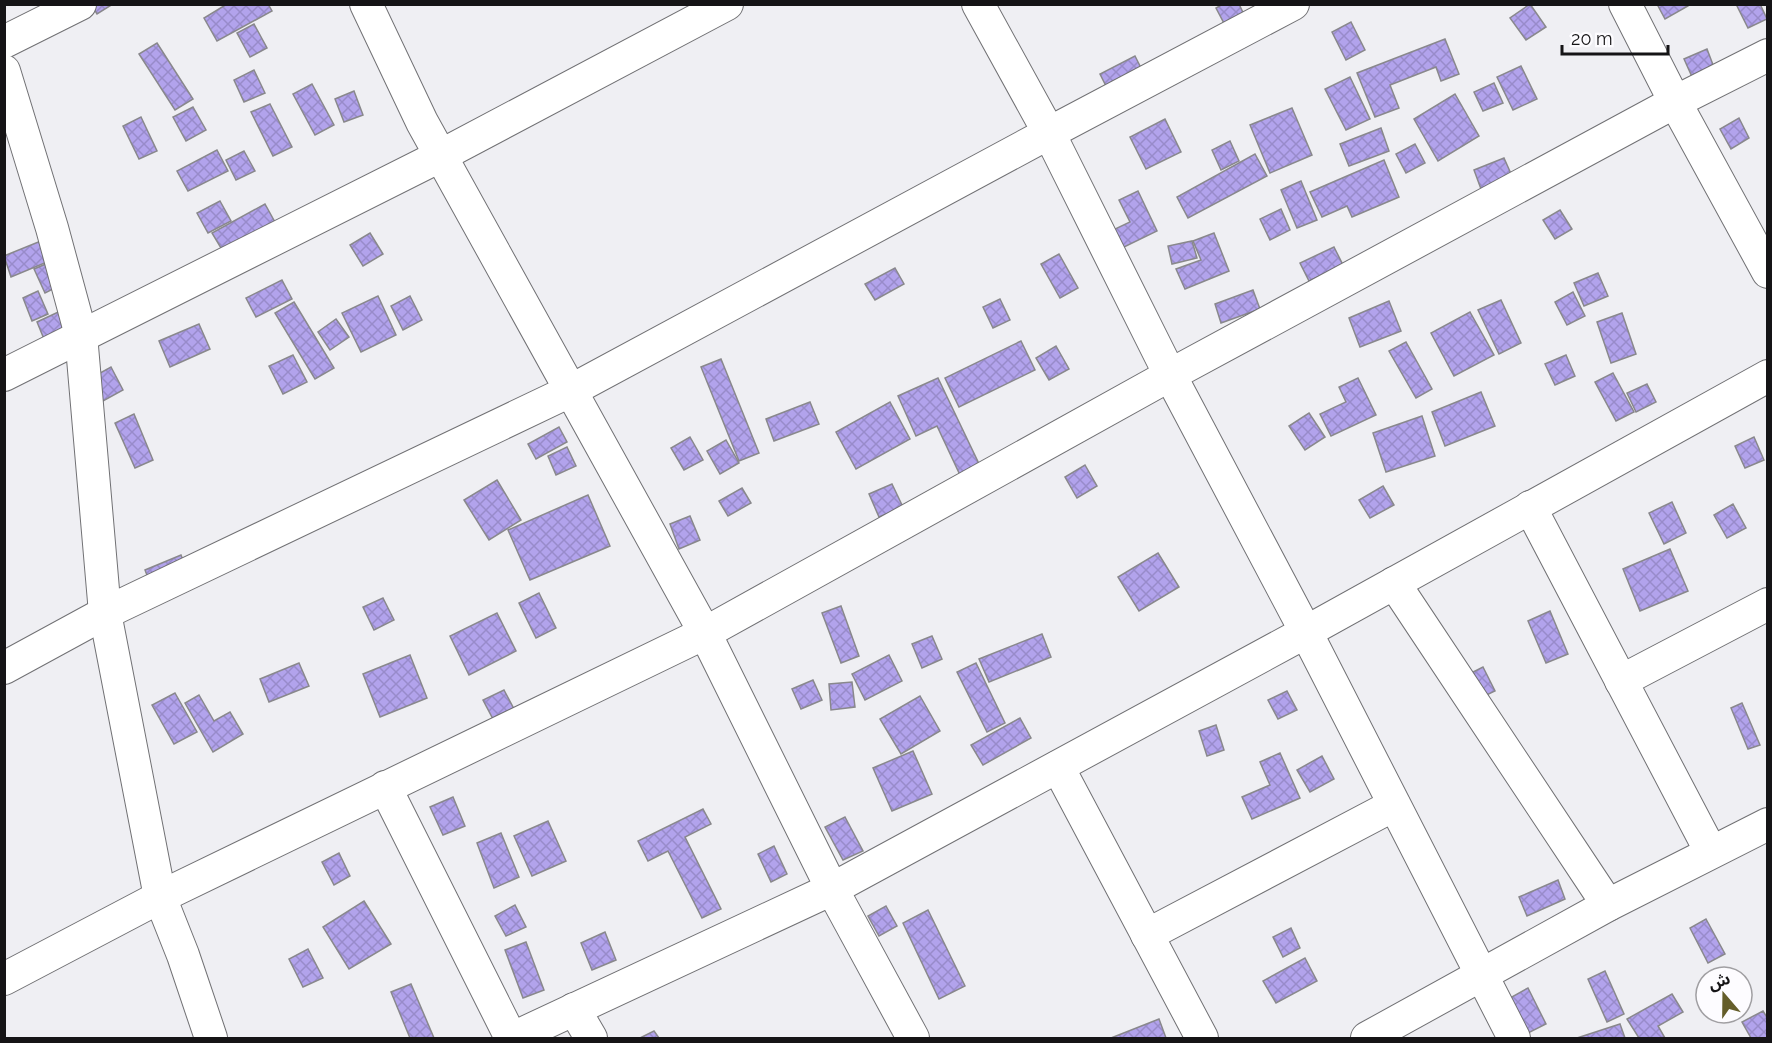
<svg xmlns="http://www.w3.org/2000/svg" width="1772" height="1043" font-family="Raleway,'Noto Sans Arabic',sans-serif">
<defs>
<pattern id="building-cross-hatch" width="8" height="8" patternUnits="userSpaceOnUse" patternTransform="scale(1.5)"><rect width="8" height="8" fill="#b2a3ec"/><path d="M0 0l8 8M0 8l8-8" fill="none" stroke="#988bca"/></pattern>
</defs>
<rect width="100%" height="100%" fill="#efeff3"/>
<g fill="url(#building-cross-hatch)" stroke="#89888c" stroke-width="1.5">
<polygon points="91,4 113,4 97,14"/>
<polygon points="227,4 268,4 272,11 217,41 204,18"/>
<polygon points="1223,4 1239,4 1245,17 1226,27 1216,8"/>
<polygon points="1530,4 1546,27 1526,40 1510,18"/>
<polygon points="1657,4 1687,4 1688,6 1665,19"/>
<polygon points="1736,4 1760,4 1767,19 1748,28"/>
<polygon points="1351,22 1365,50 1346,60 1332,32"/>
<polygon points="254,24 267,48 250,57 237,33"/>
<polygon points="1445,39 1459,74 1441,81 1436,67 1390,85 1399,108 1375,117 1357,73"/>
<polygon points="157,43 193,99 175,110 139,54"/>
<polygon points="1707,49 1715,70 1693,79 1684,59"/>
<polygon points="1135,56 1143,72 1108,90 1100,74"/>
<polygon points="1521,66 1537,99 1513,110 1497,77"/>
<polygon points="254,70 265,93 244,102 234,80"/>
<polygon points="1350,77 1370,119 1346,130 1325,89"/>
<polygon points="1494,83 1503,103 1483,111 1474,92"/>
<polygon points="312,84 334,125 315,135 293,94"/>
<polygon points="354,91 363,115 344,122 335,99"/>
<polygon points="1455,94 1479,136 1438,161 1414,119"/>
<polygon points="270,104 292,147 273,156 251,112"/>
<polygon points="193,107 206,130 186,141 173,117"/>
<polygon points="1292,108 1312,155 1270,173 1250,125"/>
<polygon points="141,117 157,151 139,159 123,126"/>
<polygon points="1739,118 1749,138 1731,149 1720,129"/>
<polygon points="1165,119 1181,152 1146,169 1130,137"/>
<polygon points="1381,128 1389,151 1349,166 1340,144"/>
<polygon points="1230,141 1239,161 1221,170 1212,150"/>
<polygon points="1415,144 1425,163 1406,173 1396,154"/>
<polygon points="217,150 228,171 188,191 177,171"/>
<polygon points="244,151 255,171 236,180 226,160"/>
<polygon points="1255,154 1267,176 1188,218 1177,197"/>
<polygon points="1504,158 1512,176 1481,189 1474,170"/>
<polygon points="1384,160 1399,197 1352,217 1347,206 1322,217 1310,192"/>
<polygon points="1301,181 1317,220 1297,228 1281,190"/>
<polygon points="1138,191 1157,231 1122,248 1113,230 1130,222 1119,200"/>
<polygon points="220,201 231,221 208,233 197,213"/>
<polygon points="265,204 276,224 224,253 212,233"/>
<polygon points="1281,209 1290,230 1270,240 1260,219"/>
<polygon points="1560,210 1572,229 1555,239 1543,220"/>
<polygon points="63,232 71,252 11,277 4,256"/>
<polygon points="370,233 383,254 363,266 350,245"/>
<polygon points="1214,233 1229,271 1185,289 1176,269 1201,260 1193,241"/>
<polygon points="1192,241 1197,258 1172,264 1168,246"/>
<polygon points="1334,247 1343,265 1309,281 1300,263"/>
<polygon points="1059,254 1078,288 1060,298 1041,264"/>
<polygon points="53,261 63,284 45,293 34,269"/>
<polygon points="895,268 904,284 875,300 865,284"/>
<polygon points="1598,273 1608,296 1584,306 1574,283"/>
<polygon points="282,280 292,299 256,317 246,298"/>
<polygon points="1253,290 1260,309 1221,323 1215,304"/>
<polygon points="38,291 48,314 32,321 23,298"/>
<polygon points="1573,292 1585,316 1567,325 1555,302"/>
<polygon points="378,296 396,335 361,352 342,313"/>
<polygon points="410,296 422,320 403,330 391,306"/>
<polygon points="1000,299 1010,320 993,328 983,307"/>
<polygon points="1501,300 1521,343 1499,354 1478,310"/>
<polygon points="1389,301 1401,331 1360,347 1349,318"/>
<polygon points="294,302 334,368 315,379 275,313"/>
<polygon points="69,307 76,324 44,339 37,322"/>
<polygon points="1470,312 1494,355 1454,376 1431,333"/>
<polygon points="1622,313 1636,354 1611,363 1597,322"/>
<polygon points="336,319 349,337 330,350 318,332"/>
<polygon points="199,324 210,349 170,367 159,341"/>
<polygon points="1021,341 1035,370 959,407 945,378"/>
<polygon points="1406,342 1432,389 1416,398 1389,351"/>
<polygon points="1056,346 1069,369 1049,380 1036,358"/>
<polygon points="293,355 307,382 283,394 269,366"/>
<polygon points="1566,355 1575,376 1555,385 1545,364"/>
<polygon points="721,359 759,453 739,461 701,367"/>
<polygon points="111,367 123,390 103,401 91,378"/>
<polygon points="1613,373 1634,412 1616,421 1595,382"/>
<polygon points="938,378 980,466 960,475 937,426 916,436 898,396"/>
<polygon points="1358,378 1376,415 1331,436 1320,414 1346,402 1339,387"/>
<polygon points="1647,384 1656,402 1636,412 1627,393"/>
<polygon points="1481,392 1495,426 1445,446 1432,412"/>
<polygon points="810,402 819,424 774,441 766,419"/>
<polygon points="890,402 910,439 856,469 836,432"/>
<polygon points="1309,413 1325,437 1305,450 1289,426"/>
<polygon points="134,414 153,460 135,468 115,423"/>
<polygon points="1422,416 1435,456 1386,472 1373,433"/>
<polygon points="559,427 567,442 536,459 528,444"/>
<polygon points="690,437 703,460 684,470 671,448"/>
<polygon points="1754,437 1764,460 1745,468 1735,446"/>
<polygon points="726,440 739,463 720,474 707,451"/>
<polygon points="567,447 576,466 556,475 548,456"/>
<polygon points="1085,465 1097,486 1077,498 1065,477"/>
<polygon points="497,480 521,520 489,540 464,500"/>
<polygon points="892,484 903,507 879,517 869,494"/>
<polygon points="1383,486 1394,505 1370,518 1359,500"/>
<polygon points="742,488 751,503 728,516 719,501"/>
<polygon points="588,495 610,546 530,580 508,530"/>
<polygon points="1672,502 1686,533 1664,544 1649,513"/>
<polygon points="1733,504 1746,528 1727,538 1714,515"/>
<polygon points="690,516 700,540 679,549 670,524"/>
<polygon points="1670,549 1688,591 1640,611 1623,569"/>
<polygon points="1158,553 1179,587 1139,611 1118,577"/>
<polygon points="181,555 189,576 153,591 145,570"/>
<polygon points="539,593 556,628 536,638 519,603"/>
<polygon points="383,598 394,620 374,630 363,607"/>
<polygon points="841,606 859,656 841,663 822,613"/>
<polygon points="1550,611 1568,654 1546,663 1528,621"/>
<polygon points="497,613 516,651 469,675 450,636"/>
<polygon points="1042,634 1051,657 989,682 979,659"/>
<polygon points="932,636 942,659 922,668 912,644"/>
<polygon points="410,655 427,698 380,717 363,674"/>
<polygon points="889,655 902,681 865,700 852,674"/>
<polygon points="299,663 309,686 269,702 260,679"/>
<polygon points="976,663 1005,723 987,732 957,672"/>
<polygon points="1483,667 1495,691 1476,700 1463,677"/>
<polygon points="813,680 822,700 801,709 792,689"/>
<polygon points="852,682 855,707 831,710 829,684"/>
<polygon points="504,690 514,709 493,719 483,700"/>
<polygon points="1287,691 1297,710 1278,719 1268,700"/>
<polygon points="175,693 197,732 174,744 152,705"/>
<polygon points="199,695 214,721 230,712 243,734 213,752 185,703"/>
<polygon points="920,696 940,731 901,754 880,719"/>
<polygon points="1742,703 1760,745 1748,749 1731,708"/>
<polygon points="1020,718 1031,738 983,765 971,745"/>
<polygon points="1216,725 1224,750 1207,756 1199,731"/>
<polygon points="913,751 932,794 892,811 873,768"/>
<polygon points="1280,753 1300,798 1252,819 1242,797 1270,785 1260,762"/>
<polygon points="1322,756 1334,779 1310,792 1297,770"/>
<polygon points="453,797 465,826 443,835 430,807"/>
<polygon points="703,809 711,824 685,837 721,909 702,918 668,851 648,861 638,841"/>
<polygon points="845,817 863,851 843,860 825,827"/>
<polygon points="548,821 566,861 532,876 514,836"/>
<polygon points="501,833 519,877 494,888 477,843"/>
<polygon points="774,846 787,874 771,882 758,854"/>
<polygon points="339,853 350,876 334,885 322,862"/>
<polygon points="1558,880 1565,899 1527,916 1519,897"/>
<polygon points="364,901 391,944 349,969 323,927"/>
<polygon points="515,905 526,927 506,936 495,916"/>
<polygon points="886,906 897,926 879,936 868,916"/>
<polygon points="928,910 965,986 939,999 903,923"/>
<polygon points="1706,919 1725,954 1708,963 1690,928"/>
<polygon points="1291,928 1300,948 1283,957 1273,937"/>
<polygon points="605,932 616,960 592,970 581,943"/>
<polygon points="526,942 544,990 523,998 505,950"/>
<polygon points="308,949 323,978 303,987 289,959"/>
<polygon points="1305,958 1317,981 1276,1003 1263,981"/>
<polygon points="1605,971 1624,1014 1607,1022 1588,979"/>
<polygon points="411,984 434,1038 410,1038 391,992"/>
<polygon points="1528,988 1546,1024 1528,1033 1510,998"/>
<polygon points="1672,994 1683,1012 1658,1026 1665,1038 1639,1038 1627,1019"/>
<polygon points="1763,1011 1768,1019 1768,1038 1751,1038 1742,1022"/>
<polygon points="1159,1019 1166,1038 1111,1038"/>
<polygon points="1620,1024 1625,1038 1577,1038"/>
<polygon points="654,1031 659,1038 640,1038"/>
</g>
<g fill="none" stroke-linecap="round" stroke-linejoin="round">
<defs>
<g id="street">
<polyline points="366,4 422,122 705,633 832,889 913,1038"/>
<polyline points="978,4 1049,133 1170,375 1306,632 1514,1038"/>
<polyline points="1625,4 1675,102 1768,272"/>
<polyline points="4,42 80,4"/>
<polyline points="4,71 52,228 81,335 105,613 160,897 183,955 211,1038"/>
<polyline points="4,375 440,156 727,4"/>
<polyline points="1530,507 1711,852"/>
<polyline points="1394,583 1608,905"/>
<polyline points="4,668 105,613 570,391 1049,133 1293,4"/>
<polyline points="1621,681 1768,604"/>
<polyline points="1058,767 1202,1038"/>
<polyline points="385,787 511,1038"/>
<polyline points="1147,935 1394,805"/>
<polyline points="4,979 160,897 705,633 1170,375 1675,102 1768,55"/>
<polyline points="574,1009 591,1038"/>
<polyline points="513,1038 832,889 1306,632 1768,376"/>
<polyline points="1367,1038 1608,905 1768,824"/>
</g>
</defs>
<use href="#street" stroke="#717174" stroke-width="34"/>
<use href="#street" stroke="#fff" stroke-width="32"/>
</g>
<rect width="1772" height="1043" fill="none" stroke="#151416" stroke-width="12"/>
<g transform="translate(1724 995) rotate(340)"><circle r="28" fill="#fdfcff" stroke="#a09fa2" stroke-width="1.5"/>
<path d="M0-4.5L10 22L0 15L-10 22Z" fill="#645d2a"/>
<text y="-9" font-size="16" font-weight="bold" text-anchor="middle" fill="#151416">ش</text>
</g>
<path d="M1562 45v9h106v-9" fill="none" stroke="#151416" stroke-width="3"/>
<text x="1571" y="45" font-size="18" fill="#151416" stroke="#fdfcff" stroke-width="4.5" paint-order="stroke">20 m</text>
</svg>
